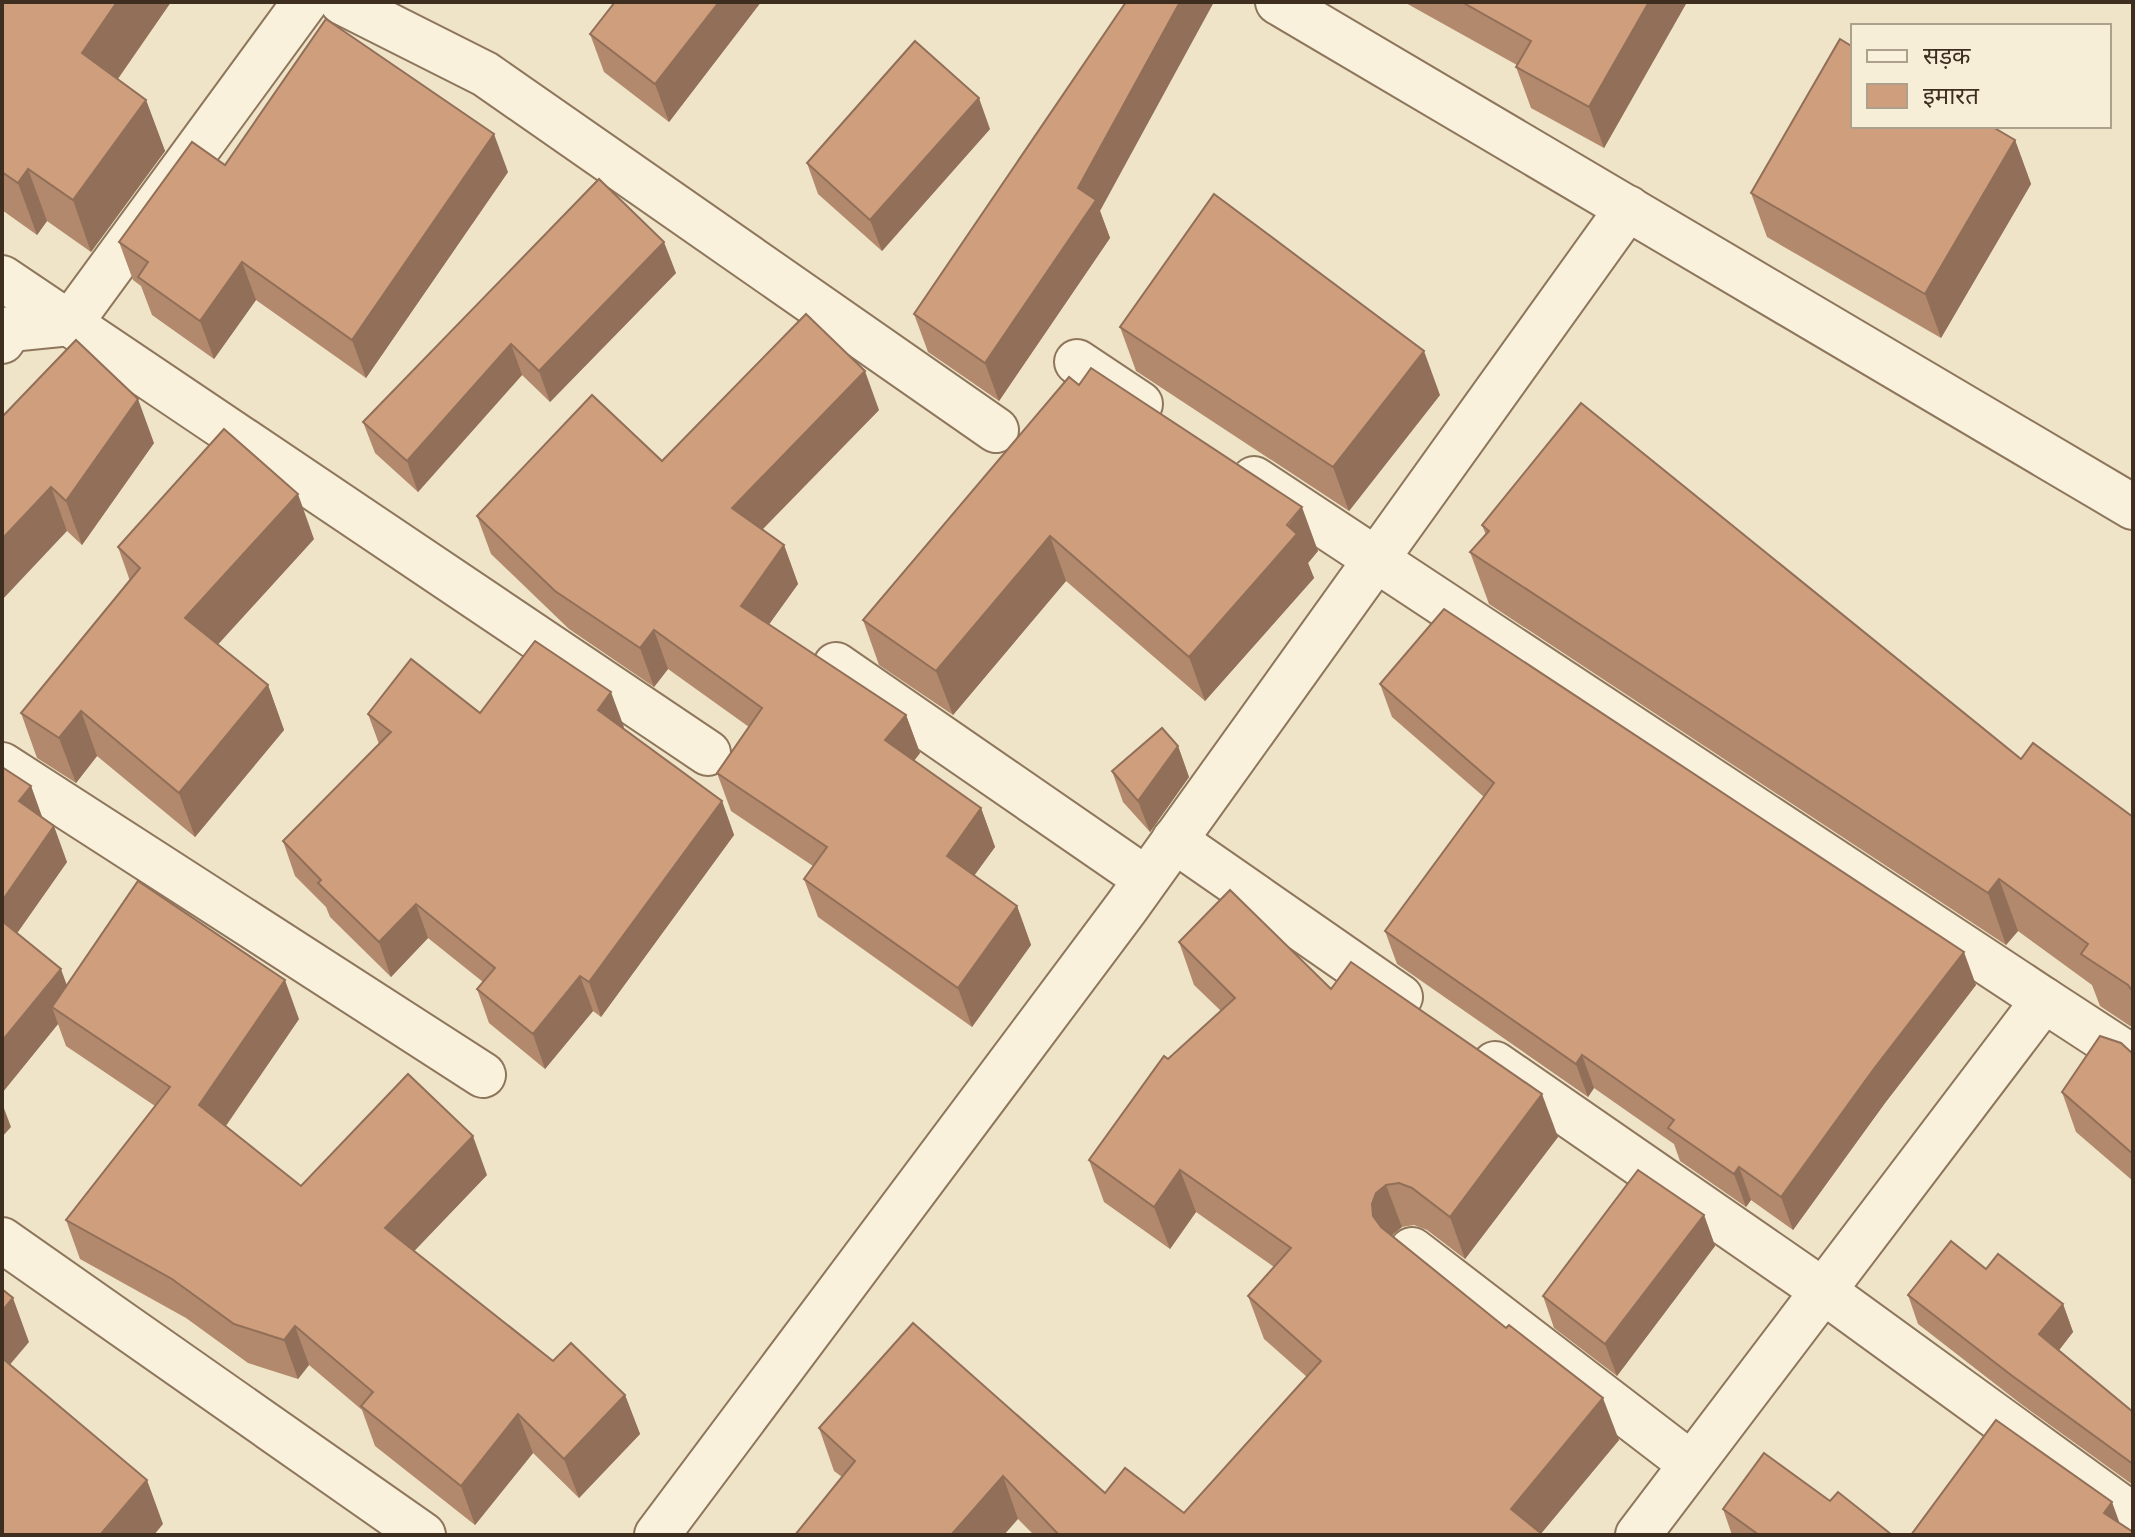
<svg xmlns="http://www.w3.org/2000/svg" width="2135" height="1537" font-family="'Libre Baskerville','Noto Sans Devanagari',serif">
<rect width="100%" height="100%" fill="#f0e4c8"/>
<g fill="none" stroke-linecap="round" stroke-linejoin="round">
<defs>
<g id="minor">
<polyline points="342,2 485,74 996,430"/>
<polyline points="1278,2 2133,507"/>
<polyline points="2,278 708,753"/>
<polyline points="2,341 10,329 70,323 305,2"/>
<polyline points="1077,362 1140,404"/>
<polyline points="1254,479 2044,1000 1638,1535"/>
<polyline points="836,665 1146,879"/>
<polyline points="2,765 483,1075"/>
<polyline points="1174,840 1400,997"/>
<polyline points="2044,1000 2133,1058"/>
<polyline points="1495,1064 1822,1290 2133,1516"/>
<polyline points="2,1240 423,1535"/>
<polyline points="1412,1250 1691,1464"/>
<polyline points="657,1535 1126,908 1628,208"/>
</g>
</defs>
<use href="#minor" stroke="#8d765c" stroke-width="48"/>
<use href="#minor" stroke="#faf1dc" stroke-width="44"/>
</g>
<g fill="#b2896c">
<polygon points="2,2 171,2 118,79 146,100 165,151 91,252 47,221 37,235 2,210"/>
<polygon points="615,2 761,2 669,122 604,72 590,34"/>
<polygon points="1404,2 1687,2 1604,148 1531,108 1516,67 1517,65"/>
<polygon points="990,129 882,251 818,194 807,163"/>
<polygon points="2015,140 2031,184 1941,338 1767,237 1751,193"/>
<polygon points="225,165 508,172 366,378 256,300 214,359 152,315 141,286 133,280 119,242"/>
<polygon points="599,179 676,273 550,402 522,375 418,492 375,453 363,422"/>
<polygon points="1100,211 1110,238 999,401 928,352 914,314"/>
<polygon points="1120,327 1440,395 1349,511 1136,371"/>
<polygon points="1079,385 1318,551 1308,563 1314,578 1205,701 1066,581 953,715 879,665 863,620"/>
<polygon points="879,410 762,530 784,545 798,584 769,624 906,715 920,753 914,761 981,808 995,847 974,875 1017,906 1031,945 972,1027 818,917 804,879 813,866 731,811 717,773 749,727 668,669 654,687 569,629 491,554 477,516 662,461"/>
<polygon points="2,417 154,443 82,545 67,531"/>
<polygon points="1482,525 2021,759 2133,817 2133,1028 2100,1006 2092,985 2018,931 2006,945 1489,604 1470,552 1486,535"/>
<polygon points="314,539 218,644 268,685 284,730 195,837 97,756 76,783 37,758 21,713 130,581 118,547"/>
<polygon points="1380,684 1976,985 1885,1103 1793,1230 1751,1200 1746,1207 1680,1161 1674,1144 1594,1088 1588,1097 1397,964 1385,931 1484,797 1392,717"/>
<polygon points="480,713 624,727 622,728 722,801 734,835 601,1017 593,1011 545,1069 489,1023 477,989 483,982 428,938 391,977 330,917 326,907 295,876 283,841 379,744 368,714"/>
<polygon points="1178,746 1189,777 1150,832 1123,802 1112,771"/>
<polygon points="31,786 42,818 67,862 17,933 67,985 299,1019 226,1126 301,1186 487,1175 414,1251 553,1361 625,1395 640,1434 579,1498 533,1453 475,1525 375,1446 362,1410 309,1365 298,1379 248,1363 186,1318 80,1259 66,1220 155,1106 66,1046 58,1024 2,1093"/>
<polygon points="1179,942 1331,989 1558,1137 1465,1259 1427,1230 1414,1225 1402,1227 1392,1236 1619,1440 1541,1533 1543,1535 1034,1535 1018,1519 842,1477 834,1471 819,1428 1105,1493 1184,1513 1307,1377 1264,1339 1248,1296 1274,1267 1196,1212 1170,1249 1104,1202 1089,1160 1168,1059 1221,1011 1194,985"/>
<polygon points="2133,1054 2133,1181 2076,1132 2062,1092"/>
<polygon points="1704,1215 1715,1246 1617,1376 1554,1328 1543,1296"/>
<polygon points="1986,1269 2063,1304 2073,1332 2059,1350 2133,1412 2133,1485 2021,1404 1918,1324 1908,1295"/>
<polygon points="1723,1509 1892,1535 1732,1535"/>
</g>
<g fill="#916f58">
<polygon points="117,2 171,2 100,104 82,53"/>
<polygon points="719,2 761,2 669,122 655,84"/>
<polygon points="1180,2 1214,2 1100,211 1110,238 999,401 985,363 1078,188"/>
<polygon points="1649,2 1687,2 1604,148 1589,107"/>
<polygon points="979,98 990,129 882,251 870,220"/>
<polygon points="146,100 165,151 91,252 73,200"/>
<polygon points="494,134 508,172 366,378 352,340"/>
<polygon points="2015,140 2031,184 1941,338 1925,294"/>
<polygon points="28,169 47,221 37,235 18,183"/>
<polygon points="664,242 676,273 550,402 539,371"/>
<polygon points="242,262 256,300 214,359 200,321"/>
<polygon points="511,344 522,375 418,492 407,461"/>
<polygon points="1424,351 1440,395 1349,511 1333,467"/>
<polygon points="865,371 879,410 746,546 732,508"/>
<polygon points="138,399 154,443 82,545 66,501"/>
<polygon points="51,487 67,531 2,600 2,539"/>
<polygon points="298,494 314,539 202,662 185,618"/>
<polygon points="1302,507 1318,551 1308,563 1314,578 1205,701 1189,657"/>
<polygon points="1050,536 1066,581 953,715 936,671"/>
<polygon points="784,545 798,584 755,644 741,606"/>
<polygon points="654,630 668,669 654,687 640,648"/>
<polygon points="268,685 284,730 195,837 179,793"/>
<polygon points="611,692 624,727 610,745 598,710"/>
<polygon points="81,711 97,756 76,783 59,738"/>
<polygon points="906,715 920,753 899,779 885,740"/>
<polygon points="1178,746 1189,777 1150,832 1138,801"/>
<polygon points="31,786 44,822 19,801"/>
<polygon points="722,801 734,835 601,1017 589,982"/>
<polygon points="981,808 995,847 961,894 947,856"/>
<polygon points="54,826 67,862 6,949 2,938 2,901"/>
<polygon points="1999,879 2018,931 2006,945 1988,893"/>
<polygon points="416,904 428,938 391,977 379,942"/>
<polygon points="1017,906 1031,945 972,1027 958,988"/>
<polygon points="1964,952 1976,985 1885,1103 1793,1230 1781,1197 1873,1070"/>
<polygon points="61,969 74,1005 52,1007 58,1024 2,1093 2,1041"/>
<polygon points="580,976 593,1011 545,1069 533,1034"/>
<polygon points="285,980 299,1019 213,1144 199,1105"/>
<polygon points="1582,1055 1594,1088 1588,1097 1576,1064"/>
<polygon points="1542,1094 1558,1137 1465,1259 1450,1217"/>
<polygon points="2,1103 11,1127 2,1137"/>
<polygon points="473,1136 487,1175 399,1267 385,1228"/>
<polygon points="1739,1167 1751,1200 1746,1207 1734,1174"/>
<polygon points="1180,1170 1196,1212 1170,1249 1154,1207"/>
<polygon points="1386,1185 1402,1227 1392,1235 1387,1246 1373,1216 1372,1204 1376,1193"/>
<polygon points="1704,1215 1715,1246 1617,1376 1605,1344"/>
<polygon points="13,1298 29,1342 2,1374 2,1311"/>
<polygon points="2063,1304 2073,1332 2050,1362 2039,1334"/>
<polygon points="295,1326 309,1365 298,1379 284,1340"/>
<polygon points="625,1395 640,1434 579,1498 564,1459"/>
<polygon points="1603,1398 1619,1440 1540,1535 1511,1509"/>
<polygon points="518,1414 533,1453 475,1525 461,1486"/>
<polygon points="1003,1476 1018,1519 1004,1535 951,1535"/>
<polygon points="147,1480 163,1524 154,1535 100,1535"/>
<polygon points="2112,1502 2124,1535 2104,1513"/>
</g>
<g fill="#cf9f7d" stroke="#916f58" stroke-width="2">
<polygon points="2,2 117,2 82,53 146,100 73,200 28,169 18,183 2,172"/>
<polygon points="615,2 719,2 655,84 590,34"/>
<polygon points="1126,2 1180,2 1078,188 1096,200 985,363 914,314"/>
<polygon points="1462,2 1649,2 1589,107 1516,67 1531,41"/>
<polygon points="326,19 494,134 352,340 242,262 200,321 138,277 148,262 119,242 192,142 225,165"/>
<polygon points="1840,39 1853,47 1853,126 1991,126 2015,140 1925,294 1751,193"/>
<polygon points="915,41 979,98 870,220 807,163"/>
<polygon points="599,179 664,242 539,371 511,344 407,461 363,422"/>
<polygon points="1214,194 1424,351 1333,467 1120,327"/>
<polygon points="806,314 865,371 732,508 784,545 741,606 906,715 885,740 981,808 947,856 1017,906 958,988 804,879 827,847 717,773 762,708 654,630 640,648 555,591 477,516 592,395 662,461"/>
<polygon points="76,340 138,399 66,501 51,487 2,539 2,417"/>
<polygon points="1091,368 1302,507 1287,525 1297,534 1189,657 1050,536 936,671 863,620 1069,377 1079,385"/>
<polygon points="1581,403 2021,759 2033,743 2133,817 2133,992 2128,985 2081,954 2088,944 1999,879 1988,893 1470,552 1489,531 1482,525"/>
<polygon points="224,429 298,494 185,618 268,685 179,793 81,711 59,738 21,713 140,568 118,547"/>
<polygon points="1444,609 1964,952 1873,1070 1781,1197 1739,1167 1734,1174 1668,1128 1674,1120 1582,1055 1576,1064 1385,931 1494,783 1380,684"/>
<polygon points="535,641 611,692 598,710 722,801 589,982 580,976 533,1034 477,989 495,968 416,904 379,942 318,883 321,880 283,841 391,732 368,714 411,659 480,713"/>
<polygon points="1162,728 1178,746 1138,801 1112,771"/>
<polygon points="2,767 31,786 19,801 54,826 2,901"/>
<polygon points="138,881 285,980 199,1105 301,1186 408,1074 473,1136 385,1228 553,1361 571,1343 625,1395 564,1459 518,1414 461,1486 361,1406 373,1392 295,1326 284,1340 234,1324 172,1279 66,1220 170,1087 52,1007"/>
<polygon points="1230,890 1331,989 1351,962 1542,1094 1450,1217 1412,1188 1399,1183 1386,1185 1376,1193 1372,1204 1373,1216 1381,1227 1506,1328 1509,1325 1603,1398 1511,1509 1543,1535 1059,1535 1003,1476 951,1535 795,1535 855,1461 819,1428 913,1323 1105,1493 1125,1468 1184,1513 1321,1361 1248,1296 1291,1248 1180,1170 1154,1207 1089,1160 1164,1056 1168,1059 1235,998 1179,942"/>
<polygon points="2,921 61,969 2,1041"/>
<polygon points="2100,1036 2121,1043 2133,1054 2133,1154 2062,1092"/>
<polygon points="1638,1170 1704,1215 1605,1344 1543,1296"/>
<polygon points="1951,1241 1986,1269 1998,1254 2063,1304 2039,1334 2133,1412 2133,1464 2011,1375 1908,1295"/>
<polygon points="2,1289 13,1298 2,1311"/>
<polygon points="2,1358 147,1480 100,1535 2,1535"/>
<polygon points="1996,1420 2112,1502 2104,1513 2133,1532 2133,1535 1911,1535"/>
<polygon points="1764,1453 1830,1501 1838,1492 1892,1535 1759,1535 1723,1509"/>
</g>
<rect width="2135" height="1537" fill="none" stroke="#3d2e20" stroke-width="8"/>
<rect x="1851" y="24" width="260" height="104" fill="#f7eed8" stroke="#ada18e" stroke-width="2"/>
<rect x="1867" y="50" width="40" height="12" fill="#faf1dc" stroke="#ada18e" stroke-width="2"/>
<text x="1923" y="64" font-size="24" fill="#3d2e20">सड़क</text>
<rect x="1867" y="84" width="40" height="24" fill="#cf9f7d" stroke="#ada18e" stroke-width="2"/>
<text x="1923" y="104" font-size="24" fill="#3d2e20">इमारत</text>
</svg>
